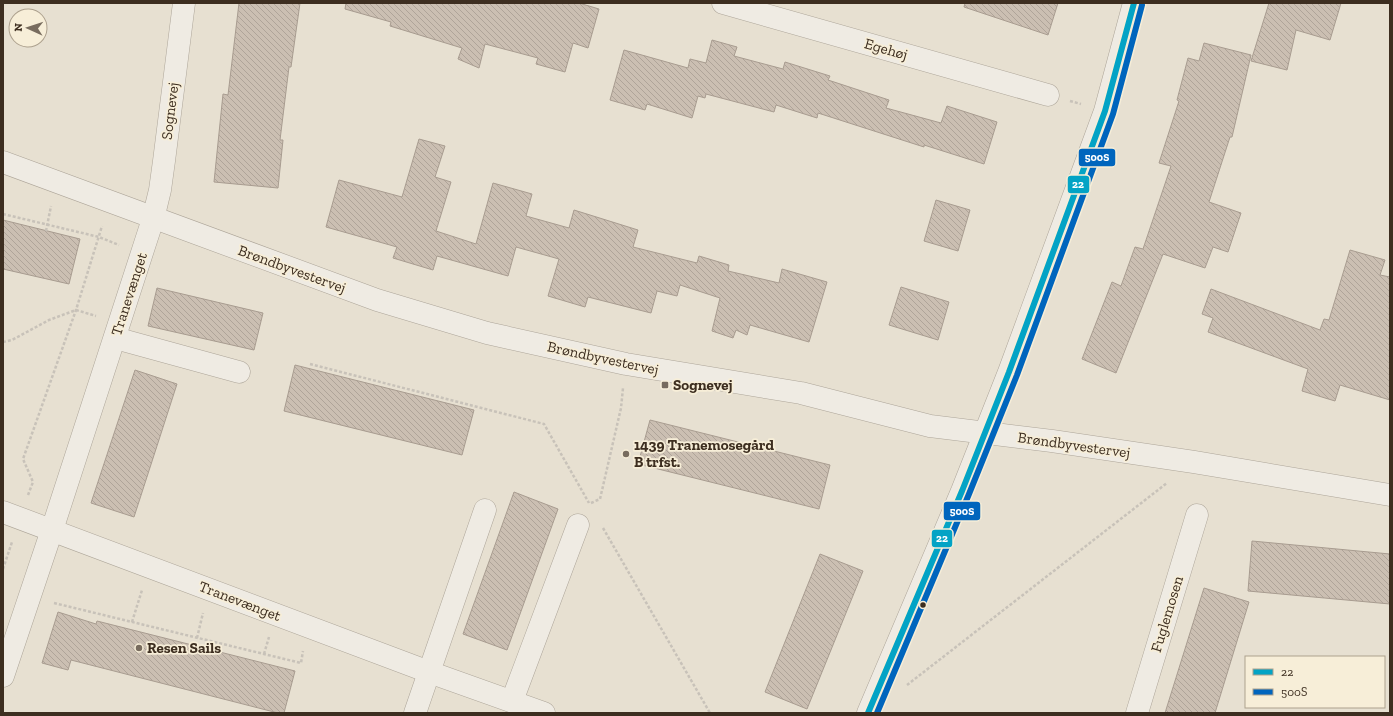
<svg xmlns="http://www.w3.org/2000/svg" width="1393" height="716" font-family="'Zilla Slab',serif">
<defs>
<pattern id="building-back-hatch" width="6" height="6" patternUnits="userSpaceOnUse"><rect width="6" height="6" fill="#cbbfb2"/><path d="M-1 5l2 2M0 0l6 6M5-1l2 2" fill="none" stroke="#afa499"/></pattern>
</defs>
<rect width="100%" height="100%" fill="#e7e0d1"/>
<g fill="url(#building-back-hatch)" stroke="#a89c90">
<polygon points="239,3 300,3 291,67 289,67 280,140 283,140 278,188 214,182 223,94 228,95"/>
<polygon points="346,3 579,3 599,9 588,48 573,43 565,72 536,64 538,58 485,44 479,68 458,59 462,48 390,26 391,22 345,9"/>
<polygon points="965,3 1058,3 1048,35 964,7"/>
<polygon points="1269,3 1341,3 1330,40 1296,30 1287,70 1251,61"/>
<polygon points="712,40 737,47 734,56 783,69 785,62 830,76 828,80 889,100 886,108 941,123 947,106 997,122 984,164 924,145 924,147 818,113 817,118 776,105 774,112 706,94 705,98 698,96 692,118 647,104 645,110 610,100 624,50 688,68 690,59 706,63"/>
<polygon points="1204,43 1251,55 1232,137 1230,137 1209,202 1241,213 1228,252 1213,247 1205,268 1163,254 1116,373 1082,359 1112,282 1121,286 1135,247 1143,249 1171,166 1159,163 1179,101 1177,100 1188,58 1199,61"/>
<polygon points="419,139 445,146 435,177 451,182 436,231 476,244 493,183 532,194 526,216 569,228 574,210 638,230 633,247 697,263 699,256 729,265 728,271 779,283 782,269 827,282 809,342 750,325 747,335 736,330 733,338 712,331 720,298 680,285 677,296 657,291 651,313 588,297 585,307 548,296 559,259 516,247 508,276 437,256 433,270 393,258 397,247 326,227 339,180 402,197"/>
<polygon points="936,200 970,210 958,251 924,241"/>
<polygon points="3,220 80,239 69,284 3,269"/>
<polygon points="1350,250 1385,260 1380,275 1390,277 1390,400 1340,385 1335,401 1302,391 1308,369 1208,332 1213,318 1202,314 1211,289 1320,330 1324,319 1329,320"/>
<polygon points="901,287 949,302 938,340 889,325"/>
<polygon points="157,288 263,313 254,350 148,326"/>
<polygon points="295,365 474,410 462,455 284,411"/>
<polygon points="135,370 177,384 134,517 91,503"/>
<polygon points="650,420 830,465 819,509 638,464"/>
<polygon points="514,492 558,509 507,650 463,634"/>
<polygon points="1252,541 1390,554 1390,604 1248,591"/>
<polygon points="820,554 863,571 807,709 765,692"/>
<polygon points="1204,588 1249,602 1215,713 1165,713"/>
<polygon points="58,612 96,624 97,621 295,671 284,713 278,713 71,660 68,670 42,663"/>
</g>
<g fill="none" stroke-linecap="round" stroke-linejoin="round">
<defs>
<g id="minor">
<polyline points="723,3 1048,95"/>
<polyline points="3,162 377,300 487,333 626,364 801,393 930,426 1052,441 1194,462 1390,495"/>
<polyline points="115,338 239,372"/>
<polyline points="3,512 429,672 544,713"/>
<polyline points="3,676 52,530 153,219 160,190 164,161 184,3"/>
<polyline points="512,701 578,525"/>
<polyline points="415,713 485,510"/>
<polyline points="868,713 962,491 1009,372 1105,111 1134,3"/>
<polyline points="1137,713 1197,515"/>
</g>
</defs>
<use href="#minor" stroke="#ada599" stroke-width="23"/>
<g stroke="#c8c2b9" stroke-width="2.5" stroke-dasharray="3 2" stroke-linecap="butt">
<polyline points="1070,101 1081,104"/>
<polyline points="3,214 99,237 119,245"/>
<polyline points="46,231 51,206"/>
<polyline points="3,342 12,340 49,320 76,310 96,316"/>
<polyline points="310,364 544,424 589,503"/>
<polyline points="28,495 33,482 23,459 76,310 102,226"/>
<polyline points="591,503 600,499 621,408 623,388"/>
<polyline points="603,528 710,713"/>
<polyline points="3,569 12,542"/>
<polyline points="54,603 301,663 303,651"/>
<polyline points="132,622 142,590"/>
<polyline points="197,638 203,613"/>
<polyline points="264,654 269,637"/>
<polyline points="907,685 1167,483"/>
</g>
<use href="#minor" stroke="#efebe3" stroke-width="22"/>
<defs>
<polyline id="bus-1" points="868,713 962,491 1009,372 1105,111 1134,3"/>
<polyline id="bus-2" points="877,713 969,494 1017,375 1113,114 1142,5"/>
</defs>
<use href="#bus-1" stroke="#f7eed8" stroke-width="9"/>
<use href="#bus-2" stroke="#f7eed8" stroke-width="9"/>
<use href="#bus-1" stroke="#03a3c5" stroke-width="6"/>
<use href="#bus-2" stroke="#0065bd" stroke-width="6"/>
</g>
<g fill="#786c5e" stroke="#f7eed8" stroke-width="1.5">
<rect x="661" y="381" width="8" height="8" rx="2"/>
<circle cx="626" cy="454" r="4"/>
<circle cx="139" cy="648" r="4"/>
</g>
<circle fill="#3d2e20" stroke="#f7eed8" stroke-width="1.5" cx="923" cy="605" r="3.5"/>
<g text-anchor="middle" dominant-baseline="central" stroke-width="3.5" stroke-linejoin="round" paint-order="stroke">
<g font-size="15" fill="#3d2e20" stroke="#f7eed8">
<text transform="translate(886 49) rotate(16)">Egehøj</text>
<text transform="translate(170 111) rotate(-83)">Sognevej</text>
<text transform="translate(292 269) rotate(20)">Brøndbyvestervej</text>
<text transform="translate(129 294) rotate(-72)">Tranevænget</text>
<text transform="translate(603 358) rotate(12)">Brøndbyvestervej</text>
<text transform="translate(1074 445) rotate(8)">Brøndbyvestervej</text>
<text transform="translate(240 601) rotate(21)">Tranevænget</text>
<text transform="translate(1167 614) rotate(-73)">Fuglemosen</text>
</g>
<g font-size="15" font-weight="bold" fill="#3d2e20" stroke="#f7eed8" text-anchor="start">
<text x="673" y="385">Sognevej</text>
<text x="634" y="445">1439 Tranemosegård<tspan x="634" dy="17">B trfst.</tspan></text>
<text x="147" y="648">Resen Sails</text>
</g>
</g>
<g stroke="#f7eed8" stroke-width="1.5">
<rect x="1078" y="148" width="38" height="19" rx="4" fill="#0065bd"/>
<rect x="1067" y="175" width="23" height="19" rx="4" fill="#03a3c5"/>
<rect x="943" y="501" width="38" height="20" rx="4" fill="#0065bd"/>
<rect x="931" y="529" width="22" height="19" rx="4" fill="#03a3c5"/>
</g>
<g font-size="11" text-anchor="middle" font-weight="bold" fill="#fff">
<text x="1097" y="161">500S</text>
<text x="1078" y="188">22</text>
<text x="962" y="515">500S</text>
<text x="942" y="542">22</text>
</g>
<rect width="1393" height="716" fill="none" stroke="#3d2e20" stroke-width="8"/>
<rect x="1245" y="656" width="140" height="52" fill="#f7eed8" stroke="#ada18e"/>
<rect x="1253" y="669" width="20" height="6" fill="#03a3c5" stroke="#ada18e"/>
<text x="1281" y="676" font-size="12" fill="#3d2e20">22</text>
<rect x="1253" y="689" width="20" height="6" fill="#0065bd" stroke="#ada18e"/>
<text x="1281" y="696" font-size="12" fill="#3d2e20">500S</text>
<g transform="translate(28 28) rotate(273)"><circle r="19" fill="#f7eed8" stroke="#ada18e"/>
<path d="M0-3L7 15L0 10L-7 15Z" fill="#786c5e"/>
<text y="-6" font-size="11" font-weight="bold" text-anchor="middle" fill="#3d2e20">N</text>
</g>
</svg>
